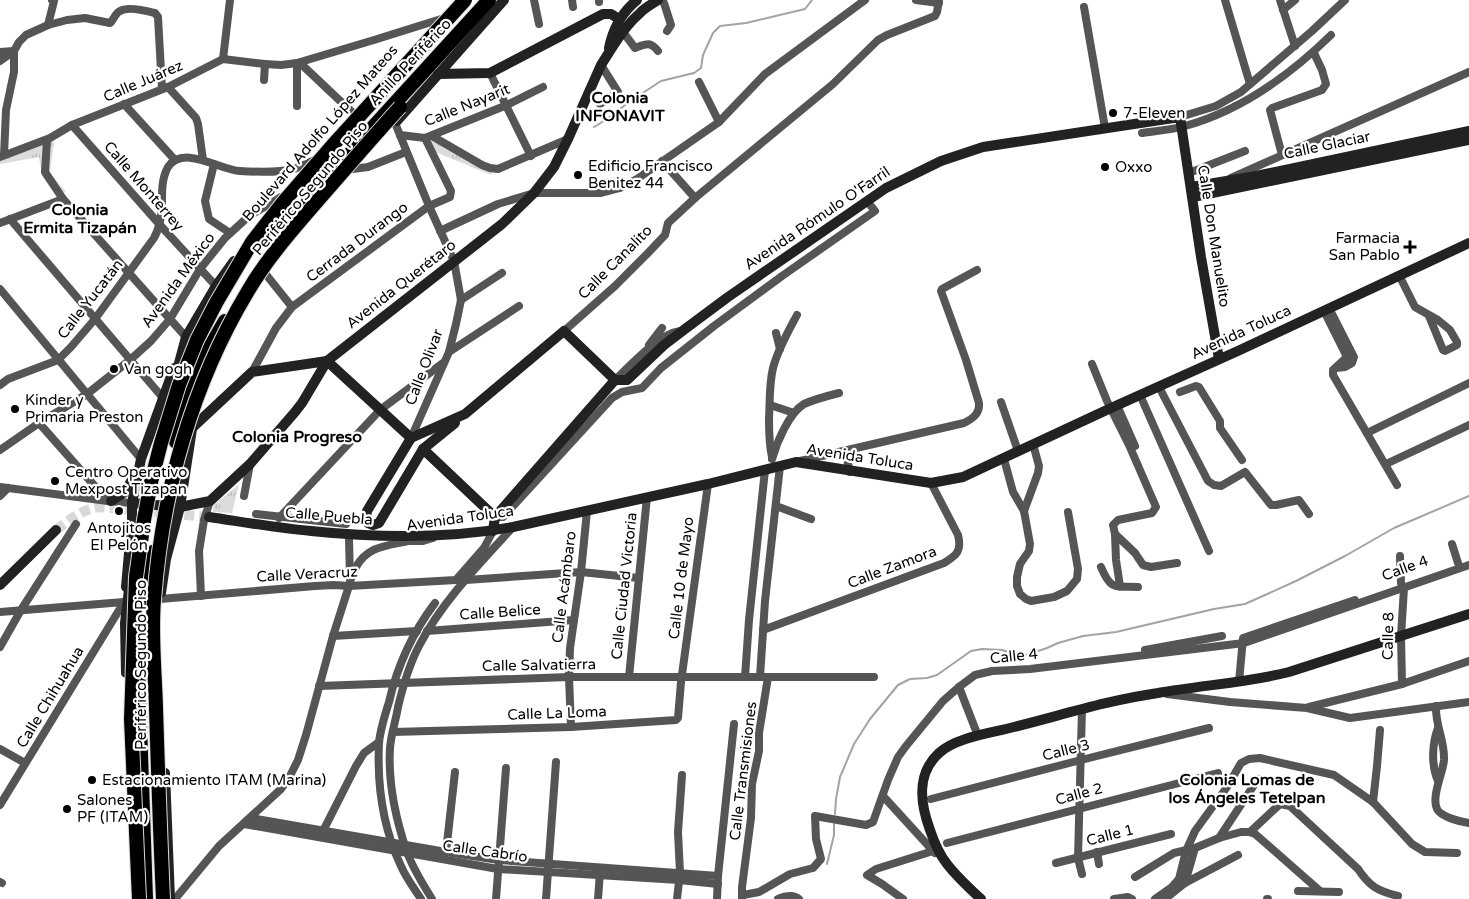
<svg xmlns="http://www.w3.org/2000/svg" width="1469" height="899" font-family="'Varela Round',sans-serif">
<defs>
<pattern id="grass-tufts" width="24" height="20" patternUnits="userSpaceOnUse" patternTransform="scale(1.25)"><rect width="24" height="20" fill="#dcdcdc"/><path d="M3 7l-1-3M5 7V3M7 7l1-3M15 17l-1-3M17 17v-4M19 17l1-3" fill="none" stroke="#bbb"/></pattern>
</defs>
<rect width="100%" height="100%" fill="#fff"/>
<g fill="url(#grass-tufts)">
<polygon points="426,133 434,134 487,164 495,166 491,175 433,151"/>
<polygon points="54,141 50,173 66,192 56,196 42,176 39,157 0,164 0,161"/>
<polygon points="239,484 232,513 213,512 214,505"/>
</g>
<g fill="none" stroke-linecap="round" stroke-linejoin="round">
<g stroke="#a3a3a3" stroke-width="2">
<polyline points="594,127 607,119 629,102 661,81 694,73 701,68 703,55 713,33 720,26 746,23 805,9 812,0"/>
<polyline points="835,814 836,799 840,777 854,744 870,719 898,685 910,679 927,678 937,675 971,651 982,649 1002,650 1015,654 1026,655 1047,648 1058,643 1083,636 1116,632 1214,609 1245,604 1296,581 1345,556 1394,528 1469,496"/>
<polyline points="827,864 834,835 834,824"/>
</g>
<path stroke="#d9d9d9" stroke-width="10" stroke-dasharray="10 5" stroke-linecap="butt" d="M 56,530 C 71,519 80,510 100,507 L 209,517"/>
<defs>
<g id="highway">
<polyline points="297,215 374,126 489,0"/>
<polyline points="176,442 197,373 210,347 225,321"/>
<polyline points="148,603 150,573 153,552"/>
<polyline points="138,668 146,899"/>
</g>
</defs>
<use href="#highway" stroke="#dbdbdb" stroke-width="16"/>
<g stroke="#555" stroke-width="8">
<polyline points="534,0 539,24"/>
<polyline points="572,0 573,7"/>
<polyline points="599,0 599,2"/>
<polyline points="662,0 664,3 671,25 667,31"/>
<polyline points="916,0 939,3"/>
<polyline points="1225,0 1250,84"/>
<polyline points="1280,0 1295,46"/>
<polyline points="1084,7 1105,128"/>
<polyline points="1283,10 1295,0"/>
<polyline points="48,25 54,1 52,0"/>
<path d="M 621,34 L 626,36 L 635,48 C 646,44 650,41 658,51"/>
<polyline points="0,52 14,51 14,72 6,110 4,155"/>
<polyline points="223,59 265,64 281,65 297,63 374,40 441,19"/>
<polyline points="223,59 230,0"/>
<path d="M 0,61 L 14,51 L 19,42 L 26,35 L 48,25 L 67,20 L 85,18 L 110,23 C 114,20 115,13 120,11 C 128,6 147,11 155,13 L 158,17 L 162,89"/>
<polyline points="300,63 354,114"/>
<polyline points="490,73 531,156"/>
<polyline points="264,80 265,64"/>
<polyline points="699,82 719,122"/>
<polyline points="168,87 196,118 198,124 203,160"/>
<polyline points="124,104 175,160"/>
<polyline points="600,104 618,92 601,65"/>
<polyline points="297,106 297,63"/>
<polyline points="1180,117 1216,106 1241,92 1312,31 1345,0"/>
<polyline points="395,123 429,206 454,261 461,300 456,324 449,352 411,438"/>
<polyline points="72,125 160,225 216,286"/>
<path d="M 1142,133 C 1156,131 1171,130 1185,126 C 1240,111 1290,75 1331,35"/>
<polyline points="400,135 425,138 507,105 543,87"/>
<polyline points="432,136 482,165 490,168 498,169 568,139"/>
<polyline points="47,140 45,172 63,199 186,337"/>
<polyline points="1282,155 1270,110 1272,108 1322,90 1326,84 1322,70 1314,53"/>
<polyline points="0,157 50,138 72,125 168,87 223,59"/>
<polyline points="662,161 695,198"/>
<polyline points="214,164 205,201 209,219 230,233"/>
<polyline points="353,169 368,167 406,152"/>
<polyline points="1189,173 1245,151"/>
<polyline points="1231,178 1469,72"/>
<polyline points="10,219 163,398"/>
<polyline points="0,223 63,199"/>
<polyline points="440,231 498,204 534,193 601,193 620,188 637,179 719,122 765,74 865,0"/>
<polyline points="264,272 292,307"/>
<polyline points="1399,275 1415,307 1438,320 1450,330 1457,342 1457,345 1445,351 1443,350 1429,316"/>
<polyline points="0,289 141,459"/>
<polyline points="461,300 502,273"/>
<polyline points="1329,308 1354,357 1352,363 1345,367 1336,368"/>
<polyline points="1324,311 1346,355 1346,358 1333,370 1333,375 1397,485"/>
<polyline points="564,331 615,286 647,254 665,235 668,223 695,198 833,84 878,40 887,35 935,16 937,12 939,0"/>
<polyline points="776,333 780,349"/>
<polyline points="649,345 662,328"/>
<polyline points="449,352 519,306"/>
<polyline points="1092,364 1107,401 1129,445 1156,507 1152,513 1118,520 1113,525 1115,534 1135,553 1143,565 1151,567 1177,563"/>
<polyline points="252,372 276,328 292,307 429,206 450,197 451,191 425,138"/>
<path d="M 615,380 C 630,366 661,331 682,331"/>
<path d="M 0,385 L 8,379 L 58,360 L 71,347 L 95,319 L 154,238 C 159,229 161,219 162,209 C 162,195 161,179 168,167 C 183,144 220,170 240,171 C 257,172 277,173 294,169 C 300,167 306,164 312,161"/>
<polyline points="1159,387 1208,481 1214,485 1221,486 1245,472 1271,505 1276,505 1299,500 1309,514"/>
<polyline points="1180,392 1196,386 1199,387 1220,421 1220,428 1242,460"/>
<polyline points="1140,395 1209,551"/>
<polyline points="1001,402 1018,451"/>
<polyline points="770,405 794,413"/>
<polyline points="1117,405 1135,446"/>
<polyline points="39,423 108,501"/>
<polyline points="1367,433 1469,383"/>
<polyline points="0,450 39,423 87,394 130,360 151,341 170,319 200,269 225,238 249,216 281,197"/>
<polyline points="845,451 850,472"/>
<path d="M 772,457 C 769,444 769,432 769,419 C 770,402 769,384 773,368 C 778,349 788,332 797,315"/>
<path d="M 772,459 C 777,442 789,413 804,404 C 815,399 827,396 839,393"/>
<polyline points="1004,459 1013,492 1024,511 1030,544 1029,551 1020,564 1017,577 1017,586 1020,594 1026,599 1031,601 1054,597 1067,591 1077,579 1078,569 1068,512"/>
<path d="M 800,461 L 964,423 C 972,419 980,414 979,403 L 966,360 L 941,291 L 942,289 L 977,270"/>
<polyline points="1386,464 1469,425"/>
<polyline points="0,487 108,501 132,503"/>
<polyline points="0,496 8,488"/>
<polyline points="244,496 250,464"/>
<polyline points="776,506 811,519"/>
<polyline points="1024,511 1038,473 1039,466 1033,444"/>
<polyline points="256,514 346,524"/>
<polyline points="495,517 503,517 612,398 622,392 642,388 661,368 714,326 782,276 875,211 867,201"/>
<polyline points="279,518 380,410 443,363"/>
<polyline points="1115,534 1116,560 1120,586"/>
<polyline points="349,539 350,578"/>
<polyline points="403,541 423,541 433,538"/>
<polyline points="1452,544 1458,563"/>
<polyline points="1400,556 1401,583"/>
<path d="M 1101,567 C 1111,591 1115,586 1138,587"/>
<polyline points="466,580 581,572 639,578"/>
<polyline points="201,596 199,551 204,520 210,501"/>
<polyline points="160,599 315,586 334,585 349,586 456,580 484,548 493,531"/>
<polyline points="0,612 124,602"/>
<path d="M 763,630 L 944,563 C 957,555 962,551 958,535 L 931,483"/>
<polyline points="427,631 574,620"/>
<polyline points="333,636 417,631"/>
<polyline points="0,647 21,610 76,524"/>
<polyline points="1145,650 1222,636"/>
<polyline points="629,677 647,497"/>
<polyline points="745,677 749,620 765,470"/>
<polyline points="760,677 765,601 780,466"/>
<polyline points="1239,682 1243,638 1355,600"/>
<polyline points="1402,684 1401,636 1404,588"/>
<polyline points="319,686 569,677 874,677"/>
<polyline points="959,687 978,736"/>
<polyline points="1167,694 1230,702 1307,708 1350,718 1469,702"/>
<path d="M 1436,706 C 1435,725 1445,741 1444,760 C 1443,773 1431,797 1437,809 C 1441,817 1461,822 1469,823"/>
<polyline points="1309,707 1402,684 1469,661"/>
<polyline points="1082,709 1078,858 1082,874"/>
<polyline points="571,727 569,677 570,648 581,572 587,511"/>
<polyline points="393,732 571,727 676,720 678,718 681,682 708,484"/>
<polyline points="0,749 25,763"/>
<path d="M 1438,781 C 1431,765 1432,744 1438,728"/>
<polyline points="883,796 935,853"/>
<polyline points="931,799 1081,760 1209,728"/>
<polyline points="1373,802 1377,766 1380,730"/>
<polyline points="0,805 124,602"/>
<polyline points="251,818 446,852 499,860 718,876"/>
<polyline points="244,824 498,869 679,880 718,884"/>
<path d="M 1250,832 L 1280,804 L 1290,806 L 1358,869 C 1370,887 1378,891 1398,896"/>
<polyline points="322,833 356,766 364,753 379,742"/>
<polyline points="1219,838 1258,779"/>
<polyline points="947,843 1218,773"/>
<polyline points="446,852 455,772"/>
<polyline points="1097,852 1099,864"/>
<polyline points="1056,863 1171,834"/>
<polyline points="1135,877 1174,853 1195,848 1219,838 1241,832 1250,832 1255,834 1262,840 1320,891"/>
<polyline points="0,882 2,883"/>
<polyline points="1185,883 1195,848"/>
<polyline points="1298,891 1339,892"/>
<polyline points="743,895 759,892 790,874 813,868 821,859 816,839 815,816 866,825 873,822 888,780 898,757 906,746 943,701 959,687 975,675 992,671 1030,669 1244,643 1469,565"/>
<path d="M 175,899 L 219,846 L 281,789 L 290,776 L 298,760 L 306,735 L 333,636 L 349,586 C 350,579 353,574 356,567 C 368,546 386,546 408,541"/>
<path d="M 421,899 C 414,888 406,878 401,866 C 383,828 377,785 379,743 C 380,730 385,715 389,702 C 397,667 413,632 435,603"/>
<path d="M 432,899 C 423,884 413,869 407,852 C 396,820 388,782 390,748 C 391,734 396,720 398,707 C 403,686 409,665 419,646 C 441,603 480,563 513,527"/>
<polyline points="496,899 506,768"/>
<polyline points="546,899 556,762"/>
<polyline points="598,899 600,872"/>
<polyline points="677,899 680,873 678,832 682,775"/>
<polyline points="717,899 718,876 734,724"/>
<polyline points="742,899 742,887 751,818 752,784 759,751 759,733 768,677"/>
<path d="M 778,899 C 785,896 793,894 799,899"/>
<polyline points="903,899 882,884 867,875 876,869 933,851"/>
<polyline points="1114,899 1128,897 1132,899"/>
<polyline points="1155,899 1172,887 1179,879 1186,851 1195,831 1227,787 1241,763 1249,759 1260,758 1334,775 1373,802 1412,844 1425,852 1457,853"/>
<polyline points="1165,899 1185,883 1238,855"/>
<polyline points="1267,899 1268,899"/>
</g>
<g stroke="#222" stroke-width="10">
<path d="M 609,48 C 613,28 621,13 637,0"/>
<polyline points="438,74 490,73 603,14 611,14 619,19"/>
<polyline points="397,121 504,0"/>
<polyline points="1191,187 1256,176 1469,131"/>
<polyline points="1193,197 1469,140"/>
<polyline points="175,378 186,337 216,286 234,261"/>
<polyline points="615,380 627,380 664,345 685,329 728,297 886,188 941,161 983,147 1180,117 1201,257 1219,359"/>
<polyline points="192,428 252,372 327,361 411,438"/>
<polyline points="411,438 465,414 564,331 615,380"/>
<polyline points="411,438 367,511 366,519 368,523 373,525 379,523 423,449 455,423"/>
<polyline points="423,449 495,517"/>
<polyline points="111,501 125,492 134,476"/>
<path d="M 132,503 L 180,507 L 210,501 L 250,464 L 295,412 L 302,403 L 327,361 L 474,246 L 502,224 L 534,193 L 554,167 L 568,139 L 601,65 C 612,48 623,28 639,14 C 644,8 652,4 658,0"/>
<path d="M 209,517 C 243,522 277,528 311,531 C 378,538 447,539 513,527 L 708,484 L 796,462 L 931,483 L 963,477 L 1111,408 L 1240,350 L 1469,243"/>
<polyline points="493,531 495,517 615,380"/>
<polyline points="0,585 56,530"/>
<polyline points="126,587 132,519 132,503 141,459 174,368"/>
<polyline points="161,593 166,559 180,507 192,429"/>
<polyline points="126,673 125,623 130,581"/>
<polyline points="165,773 170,899"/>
<path d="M 981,899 C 969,888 957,877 947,864 C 939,854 934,842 930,830 C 920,803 916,774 939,753 C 956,737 992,733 1014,727 C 1062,715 1109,700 1158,693 C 1202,685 1246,683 1289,672 L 1469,614"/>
</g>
<use href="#highway" stroke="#000" stroke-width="14"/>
<defs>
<g id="highway-bridge">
<polyline points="139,899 131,719 136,577 144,520 151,482 161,443 179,385 197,340 216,303 252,242 285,200 332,146 465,0"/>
<path d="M 163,899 C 160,835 158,772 156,708 C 155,672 151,635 154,600 C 162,492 192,384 248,291 C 268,257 294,228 320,198 C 346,168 373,137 400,107"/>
</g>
</defs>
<use href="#highway-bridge" stroke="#dbdbdb" stroke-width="16" stroke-linecap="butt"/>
<use href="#highway-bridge" stroke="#000" stroke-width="14"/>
</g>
<g fill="#000" stroke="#fff" stroke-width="2">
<circle cx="1113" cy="113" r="5"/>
<circle cx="1105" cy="167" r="5"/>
<circle cx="578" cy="175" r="5"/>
<path d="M1407.5 239.5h5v5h5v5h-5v5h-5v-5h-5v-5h5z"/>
<circle cx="114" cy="369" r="5"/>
<circle cx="15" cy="409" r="5"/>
<circle cx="55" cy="481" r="5"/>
<circle cx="119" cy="511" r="5"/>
<circle cx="92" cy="780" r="5"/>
<circle cx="67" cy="809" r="5"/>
</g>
<g text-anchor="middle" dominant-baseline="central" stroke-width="4.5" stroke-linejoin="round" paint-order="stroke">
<g font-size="15" fill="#000" stroke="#fff">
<text transform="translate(410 62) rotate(-47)">Anillo Periférico</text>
<text transform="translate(143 81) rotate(-23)">Calle Juárez</text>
<text transform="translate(467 105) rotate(-22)">Calle Nayarit</text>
<text transform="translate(320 133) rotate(-49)">Boulevard Adolfo López Mateos</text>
<text transform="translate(1327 145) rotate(-12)">Calle Glaciar</text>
<text transform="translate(144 186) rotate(49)">Calle Monterrey</text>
<text transform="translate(310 188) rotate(-50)">Periférico Segundo Piso</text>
<text transform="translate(817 218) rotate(-34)">Avenida Rómulo O'Farril</text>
<text transform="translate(1214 236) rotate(81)">Calle Don Manuelito</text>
<text transform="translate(357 242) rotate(-37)">Cerrada Durango</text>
<text transform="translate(615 262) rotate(-45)">Calle Canalito</text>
<text transform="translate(178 280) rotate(-54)">Avenida México</text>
<text transform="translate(401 284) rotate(-38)">Avenida Querétaro</text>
<text transform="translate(90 299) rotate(-52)">Calle Yucatán</text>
<text transform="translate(1241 332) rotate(-25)">Avenida Toluca</text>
<text transform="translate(424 367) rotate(-69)">Calle Olivar</text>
<text transform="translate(860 457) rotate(9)">Avenida Toluca</text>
<text transform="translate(329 516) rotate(5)">Calle Puebla</text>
<text transform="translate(460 518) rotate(-8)">Avenida Toluca</text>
<text transform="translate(892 567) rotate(-21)">Calle Zamora</text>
<text transform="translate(1405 568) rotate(-20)">Calle 4</text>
<text transform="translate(307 574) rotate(-3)">Calle Veracruz</text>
<text transform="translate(681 578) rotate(-83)">Calle 10 de Mayo</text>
<text transform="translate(624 586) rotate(-84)">Calle Ciudad Victoria</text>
<text transform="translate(564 587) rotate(-83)">Calle Acámbaro</text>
<text transform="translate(500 612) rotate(-4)">Calle Belice</text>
<text transform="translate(1388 636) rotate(-89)">Calle 8</text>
<text transform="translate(1014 656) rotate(-6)">Calle 4</text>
<text transform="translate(141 665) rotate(-90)">Periférico Segundo Piso</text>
<text transform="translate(539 665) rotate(-1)">Calle Salvatierra</text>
<text transform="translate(50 697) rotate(-59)">Calle Chihuahua</text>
<text transform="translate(557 713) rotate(-2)">Calle La Loma</text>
<text transform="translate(1066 750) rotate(-14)">Calle 3</text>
<text transform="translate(743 771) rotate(-83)">Calle Transmisiones</text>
<text transform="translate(1079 794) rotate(-15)">Calle 2</text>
<text transform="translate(1110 835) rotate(-14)">Calle 1</text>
<text transform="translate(485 851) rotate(8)">Calle Cabrío</text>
</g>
<g font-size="15" fill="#000" stroke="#fff" text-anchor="start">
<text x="1123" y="113">7-Eleven</text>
<text x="588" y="166">Edificio Francisco<tspan x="588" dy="17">Benitez 44</tspan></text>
<text x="1115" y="167">Oxxo</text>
<text x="1400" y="238" text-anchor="end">Farmacia<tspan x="1400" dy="17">San Pablo</tspan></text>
<text x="124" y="369">Van gogh</text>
<text x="25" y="400">Kinder y<tspan x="25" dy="17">Primaria Preston</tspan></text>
<text x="65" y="472">Centro Operativo<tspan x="65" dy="17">Mexpost Tizapan</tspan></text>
<text x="119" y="528" text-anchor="middle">Antojitos<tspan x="119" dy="17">El Pelón</tspan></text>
<text x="102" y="780">Estacionamiento ITAM (Marina)</text>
<text x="77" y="800">Salones<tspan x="77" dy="17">PF (ITAM)</tspan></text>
</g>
<g font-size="16" font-weight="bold" fill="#000" stroke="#fff">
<text x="620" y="98">Colonia<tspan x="620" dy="18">INFONAVIT</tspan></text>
<text x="80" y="210">Colonia<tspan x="80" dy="18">Ermita Tizapán</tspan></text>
<text x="297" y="437">Colonia Progreso</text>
<text x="1247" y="780">Colonia Lomas de<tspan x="1247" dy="18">los Ángeles Tetelpan</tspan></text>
</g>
</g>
</svg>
